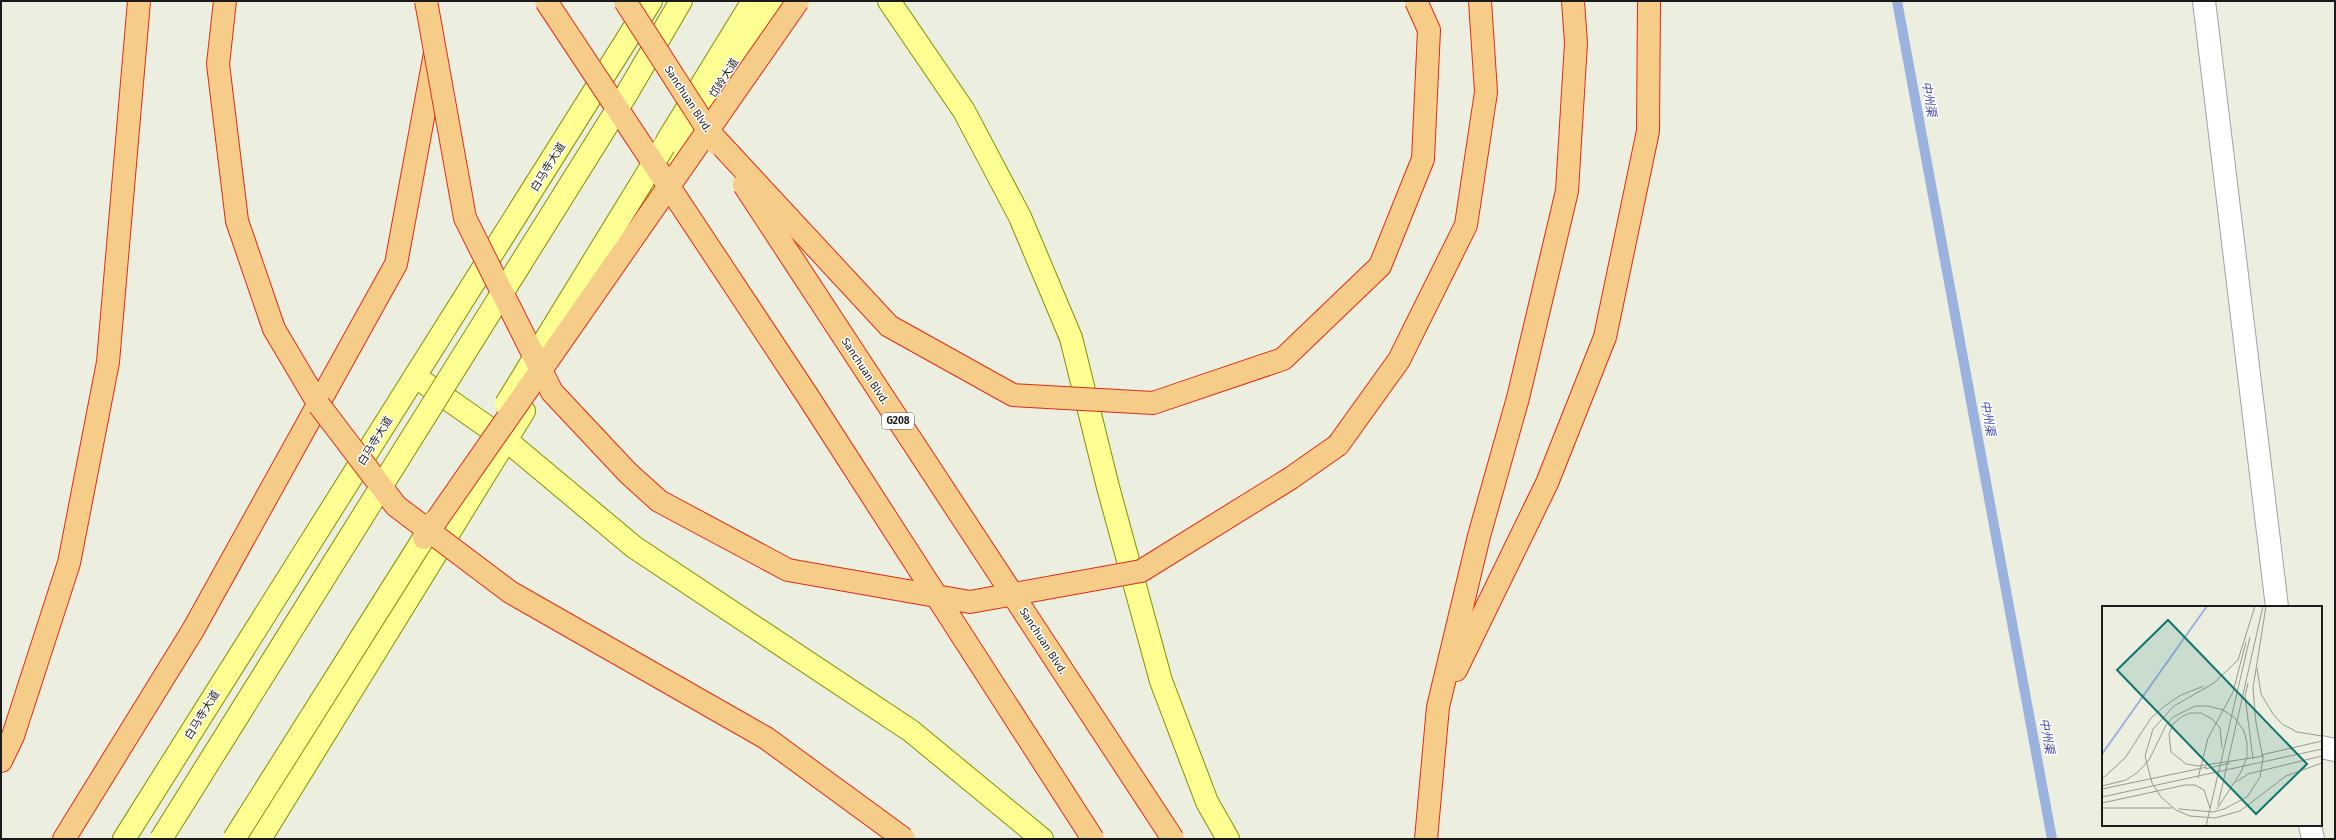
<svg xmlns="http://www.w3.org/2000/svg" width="2336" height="840" font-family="'Fira Sans','Noto Sans SC',sans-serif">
<rect width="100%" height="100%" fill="#eceedf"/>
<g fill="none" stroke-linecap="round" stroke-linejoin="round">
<polyline stroke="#9bb2df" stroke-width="10" points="1897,1 2052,839"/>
<defs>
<polyline id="minor" points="2321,747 2335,750"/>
<g id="tertiary">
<polyline points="2204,1 2277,607"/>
<polyline points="2310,825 2313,839"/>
</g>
<g id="primary">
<polyline points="889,1 964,111 1020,217 1071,338 1108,487 1161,681 1207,802 1228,839"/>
<polyline points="626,95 681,1"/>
<polyline points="667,141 753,1"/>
<polyline points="654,192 772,1"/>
<polyline points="416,377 506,440 634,547 911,731 1042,839"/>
<polyline points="124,839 651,1"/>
<polyline points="260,839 524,411"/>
</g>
<g id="trunk">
<polyline points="225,1 218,64 237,221 274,329 319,405"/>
<polyline points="1338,445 1399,360 1466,225 1486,92 1480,1"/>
<polyline points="1456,670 1547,483 1605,337 1648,131 1649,1"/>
<polyline points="1,761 13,736 69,563 108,362 139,1"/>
<polyline points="64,839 193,630 396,264 435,53"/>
<polyline points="1426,839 1438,707 1479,536 1518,398 1567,191 1576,43 1573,1"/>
</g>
</defs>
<use href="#minor" stroke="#a2a2a2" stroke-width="24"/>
<use href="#tertiary" stroke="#a2a2a2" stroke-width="24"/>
<use href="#primary" stroke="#819100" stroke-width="24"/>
<use href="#trunk" stroke="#e22a16" stroke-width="24"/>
<use href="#minor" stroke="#fff" stroke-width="22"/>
<use href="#tertiary" stroke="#fff" stroke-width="22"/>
<use href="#primary" stroke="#feff92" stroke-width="22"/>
<use href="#trunk" stroke="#f6cd88" stroke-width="22"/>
<defs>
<g id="primary-bridge">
<polyline points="506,404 664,146"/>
<polyline points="161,839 626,95"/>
<polyline points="234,839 434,522"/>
</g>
<g id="trunk-bridge">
<polyline points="426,1 465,218 552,392 628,473 659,501 788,570 970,602 1141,571 1291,478 1338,445"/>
<polyline points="546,1 807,395 1093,839"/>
<polyline points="625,1 717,144"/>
<polyline points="710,133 889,326 1013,395 1153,403 1283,359 1380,266 1423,159 1429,30 1416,1"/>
<polyline points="744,185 1173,839"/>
<polyline points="319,405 396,506 510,592 766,738 904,839"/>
<polyline points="424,538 798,1"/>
</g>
</defs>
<use href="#primary-bridge" stroke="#819100" stroke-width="24" stroke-linecap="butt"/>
<use href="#trunk-bridge" stroke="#e22a16" stroke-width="24" stroke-linecap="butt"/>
<use href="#primary-bridge" stroke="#feff92" stroke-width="22"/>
<use href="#trunk-bridge" stroke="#f6cd88" stroke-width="22"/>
</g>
<g text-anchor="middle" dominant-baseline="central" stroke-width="3" stroke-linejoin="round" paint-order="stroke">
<rect fill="#fff" stroke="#5f5f5f" stroke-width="1" x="882" y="413" width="32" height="16" rx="3"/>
<g font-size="10" font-weight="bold" fill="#1b1b1b">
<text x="898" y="421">G208</text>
</g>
<g font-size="11" fill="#1b1b1b" stroke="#fff">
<text transform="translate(724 78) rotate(-58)">邙岭大道</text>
<text transform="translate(688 99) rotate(57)">Sanchuan Blvd.</text>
<text transform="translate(548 167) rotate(-58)">白马寺大道</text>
<text transform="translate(865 371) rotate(57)">Sanchuan Blvd.</text>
<text transform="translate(375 441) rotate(-58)">白马寺大道</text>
<text transform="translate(1043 641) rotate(57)">Sanchuan Blvd.</text>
<text transform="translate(202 715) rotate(-58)">白马寺大道</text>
</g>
<g font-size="12" font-style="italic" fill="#4148b0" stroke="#fff">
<text transform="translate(1929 99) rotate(80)">中州渠</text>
<text transform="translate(1988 418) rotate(80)">中州渠</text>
<text transform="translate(2047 736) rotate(80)">中州渠</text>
</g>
</g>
<g transform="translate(2102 606)">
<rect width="220" height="220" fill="#eceedf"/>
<path fill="none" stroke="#9bb2df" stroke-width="2" d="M 0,148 L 105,0"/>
<path fill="none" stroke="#989a91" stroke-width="1" d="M 153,0 L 136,54 L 112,77 L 72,100 L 51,123 L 43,150 L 50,177 L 59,191 L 74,204 L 88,210 L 113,212 L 138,205 L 184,170 L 220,157M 155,62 L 159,88 L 171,108 L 180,118 L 195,126 L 220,130M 146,77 L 143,90 L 151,153M 120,142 L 118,122 L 110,113 L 99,107 L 88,107 L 79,111 L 71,118 L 67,128 L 69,146 L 84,158 L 97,160 L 162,150M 159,149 L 220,135M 103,163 L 128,157M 96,172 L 106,132 L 131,86 L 144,36M 0,173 L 23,152 L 49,112 L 64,99 L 79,89 L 102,80M 134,176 L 146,168 L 220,150M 0,180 L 24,174 L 36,166 L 47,154 L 64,119 L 71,111 L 93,100 L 106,100 L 121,104 L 133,112 L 142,125 L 145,137 L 145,151 L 139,166 L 115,203M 0,183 L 105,161M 0,191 L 220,143M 0,197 L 83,179 L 93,179 L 102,184 L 108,202M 116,199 L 161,0M 0,202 L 70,202M 77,203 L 111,206 L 122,203 L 145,191 L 158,171 L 161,153 L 154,117 L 151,82 L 164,0M 104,220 L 148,31"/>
<path fill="#0f766e" fill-opacity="0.15" stroke="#0f766e" stroke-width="2" d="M 66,14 L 205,158 L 154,208 L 15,64 Z"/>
<rect width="220" height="220" fill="none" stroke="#1b1b1b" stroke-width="2"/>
</g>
<rect width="2336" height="840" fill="none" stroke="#1b1b1b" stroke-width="4"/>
</svg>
